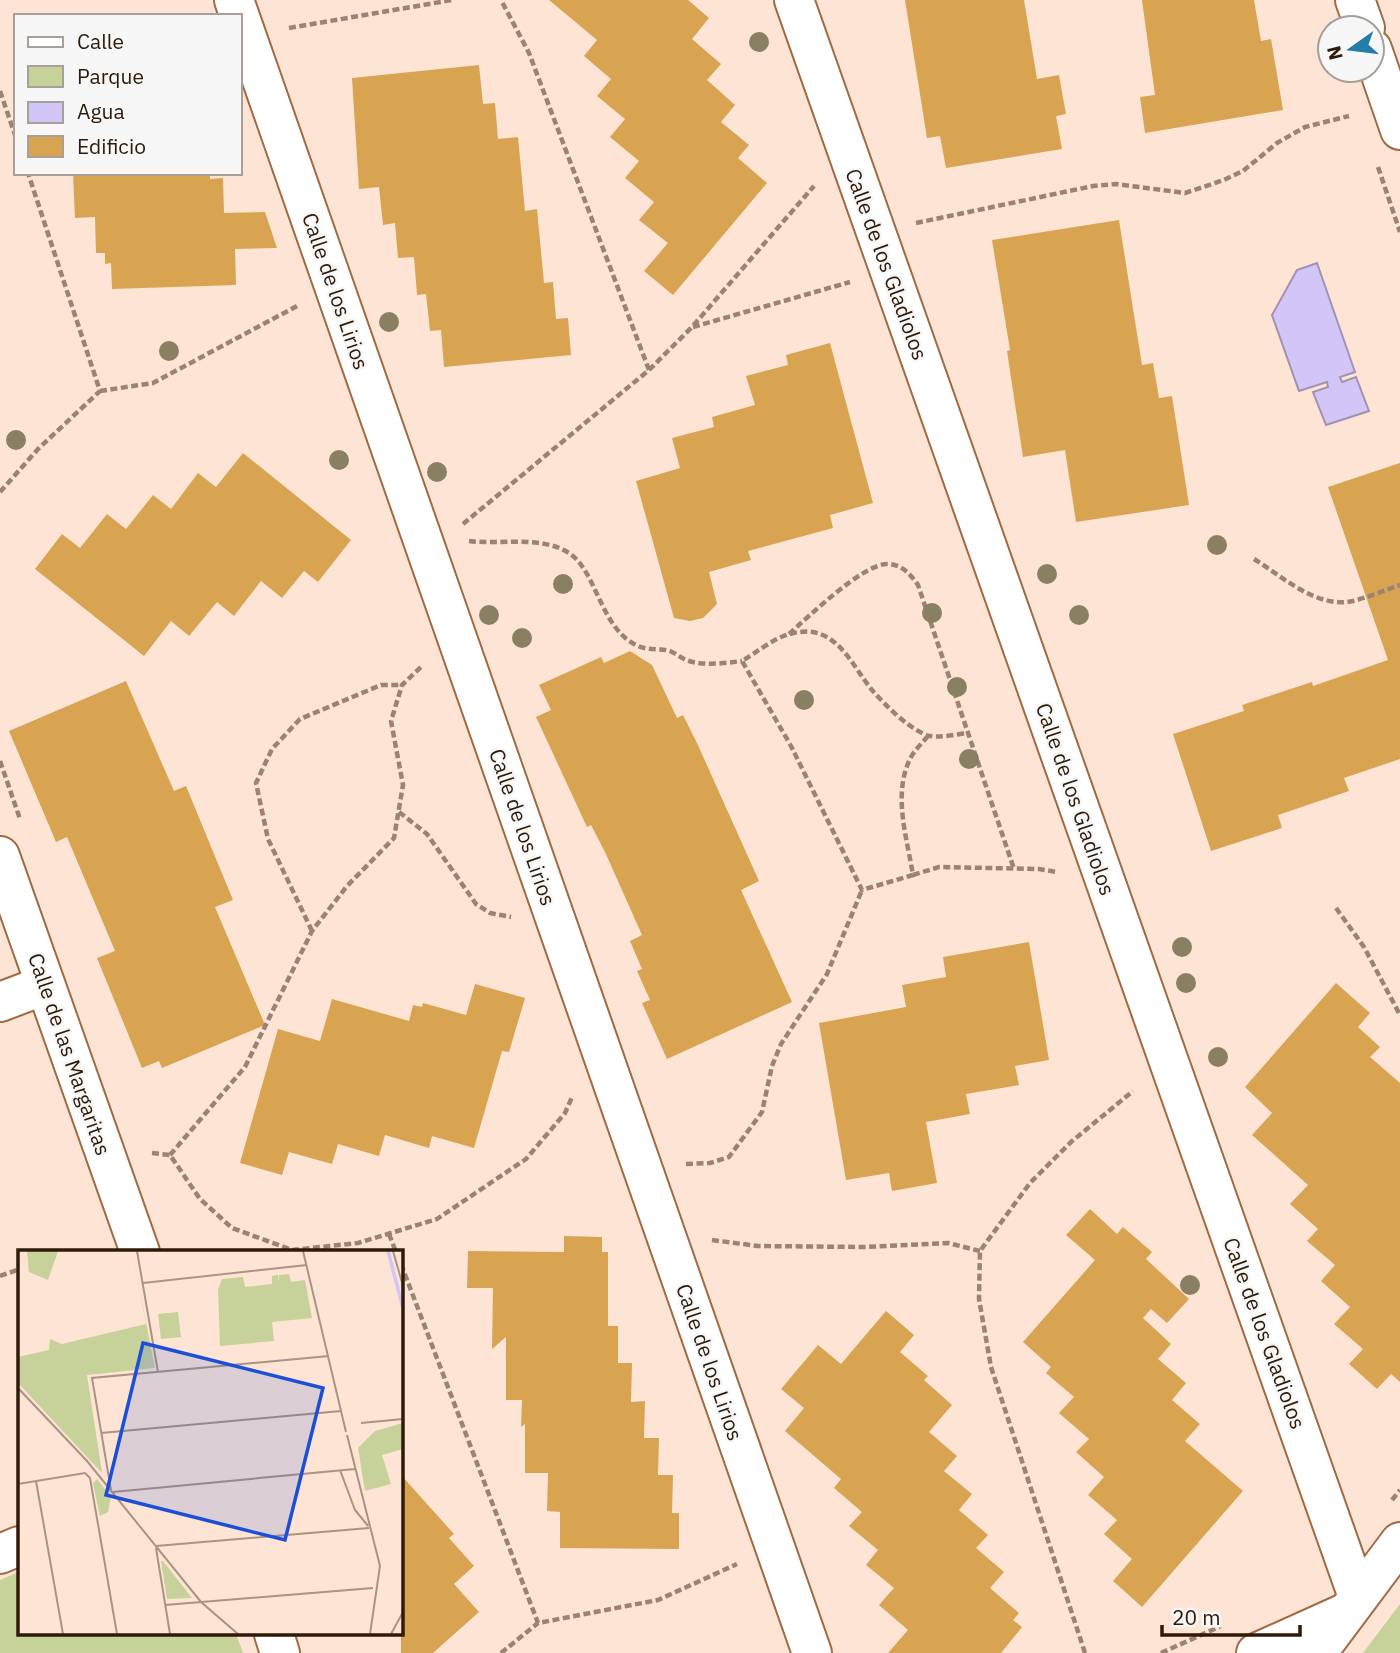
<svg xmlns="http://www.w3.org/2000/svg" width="1400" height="1653" font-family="'IBM Plex Sans',sans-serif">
<rect width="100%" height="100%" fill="#fde4d4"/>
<g fill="#c7d19a">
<polygon points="19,1572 19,1634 236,1634 243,1653 0,1653 0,1580"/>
<polygon points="1400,1604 1400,1653 1363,1653"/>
</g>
<polygon fill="#d2c6f8" stroke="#a192b0" stroke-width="2" points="1317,263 1355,372 1340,377 1342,382 1356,377 1369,411 1326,425 1313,392 1328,387 1327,382 1299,391 1272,315 1297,270"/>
<g fill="#d8a452">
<polygon points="549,0 688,0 709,18 692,39 721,64 707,80 735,105 721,122 749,145 738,158 767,183 673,295 644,271 668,243 639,220 654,202 625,178 639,161 610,137 625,119 597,96 611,79 584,56 597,40"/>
<polygon points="905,0 1024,0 1037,79 1059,75 1066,114 1056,116 1062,149 946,168 940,136 927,138"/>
<polygon points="1142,0 1254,0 1261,41 1271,39 1283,110 1145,133 1140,97 1155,95"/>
<polygon points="479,65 483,104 495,103 498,139 518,137 525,211 537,209 544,283 553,282 556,319 568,318 571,355 444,367 441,330 430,331 426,294 417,295 414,257 398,258 395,223 383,225 379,187 359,189 352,78"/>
<polygon points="73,173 210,173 210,179 223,178 224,213 265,212 277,248 235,249 236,285 112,289 111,263 105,264 105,253 96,253 95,217 75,218"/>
<polygon points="1119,220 1142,365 1153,363 1159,398 1172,396 1189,505 1076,522 1065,450 1023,457 1007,351 1010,350 992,240"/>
<polygon points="830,343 873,503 830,515 833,528 748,551 751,560 709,572 717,604 703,618 690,621 674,618 636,481 680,468 672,438 714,427 712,417 755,405 746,376 788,365 786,355"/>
<polygon points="243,453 351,540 318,582 304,571 282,598 261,581 234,616 217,602 189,636 171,621 144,656 35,569 62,534 80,548 107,514 126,529 153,495 171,509 198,473 216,487"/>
<polygon points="1400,463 1400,759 1344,778 1349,791 1278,815 1282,828 1211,851 1173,734 1244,711 1242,705 1312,682 1313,686 1388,660 1328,487"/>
<polygon points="630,651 652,665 677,718 683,715 697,743 759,881 741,890 792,1002 667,1059 642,1003 650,1000 637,971 642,969 630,941 642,935 605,852 591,825 587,827 536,717 551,710 539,685 601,657 604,663"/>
<polygon points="126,681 174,791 186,786 233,900 215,907 265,1025 162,1068 159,1061 142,1068 97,958 115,951 67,837 56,842 9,731"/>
<polygon points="1029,942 1049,1060 1015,1066 1019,1085 966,1094 970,1114 926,1122 937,1183 892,1191 889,1173 846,1180 819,1023 906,1007 902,985 946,977 943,957"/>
<polygon points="1336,983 1370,1013 1358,1027 1380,1047 1370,1057 1400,1083 1400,1382 1391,1374 1377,1389 1349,1364 1363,1349 1334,1324 1350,1307 1321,1281 1335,1265 1307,1241 1318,1229 1290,1204 1308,1185 1252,1135 1272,1113 1245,1087"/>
<polygon points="475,984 525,998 509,1052 502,1051 474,1148 432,1136 429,1148 385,1135 379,1156 338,1144 332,1164 289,1152 282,1175 240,1163 278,1029 320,1041 332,999 409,1021 413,1005 422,1007 423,1003 466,1015"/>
<polygon points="1090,1209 1117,1234 1123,1227 1152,1252 1146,1259 1189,1299 1167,1323 1151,1309 1143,1318 1171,1344 1158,1359 1186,1383 1172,1400 1200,1424 1185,1441 1243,1491 1142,1607 1113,1581 1132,1559 1104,1534 1117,1520 1088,1495 1104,1477 1076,1452 1089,1439 1059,1413 1074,1397 1046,1373 1051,1367 1023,1342 1095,1260 1066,1235"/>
<polygon points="564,1236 602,1237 602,1252 608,1252 608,1326 618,1326 618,1363 632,1363 631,1402 645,1401 644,1438 659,1438 658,1475 673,1475 672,1513 679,1513 679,1549 560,1548 560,1512 547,1511 548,1473 525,1473 525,1424 521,1427 522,1400 506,1400 506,1337 492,1349 493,1288 467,1288 468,1251 564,1252"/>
<polygon points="886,1311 914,1335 900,1352 928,1376 924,1380 952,1405 929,1432 957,1456 944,1471 972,1494 959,1510 988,1535 976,1548 1004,1572 990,1588 1019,1613 1013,1620 1022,1627 1001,1653 888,1653 908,1630 879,1605 894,1588 866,1565 878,1550 849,1526 862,1512 834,1488 841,1479 785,1431 804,1408 781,1389 818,1345 841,1364"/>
<polygon points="401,1475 454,1534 449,1538 474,1566 454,1584 479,1612 433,1653 401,1653"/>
</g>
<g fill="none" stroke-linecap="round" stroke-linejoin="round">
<defs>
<g id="minor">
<polyline points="234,0 812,1653"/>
<polyline points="794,0 1358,1597"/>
<polyline points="1355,0 1365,28"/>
<polyline points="1372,49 1400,130"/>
<polyline points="0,856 140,1252"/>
<polyline points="0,1002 45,985"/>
<polyline points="0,1554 19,1546"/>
<polyline points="274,1634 280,1653"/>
<polyline points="1256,1653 1345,1613"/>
<polyline points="1317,1653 1400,1542"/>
</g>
</defs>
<use href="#minor" stroke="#a06a42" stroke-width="42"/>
<g stroke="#9a8373" stroke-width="4.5" stroke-dasharray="7 3.5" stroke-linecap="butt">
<polyline points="289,28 452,0"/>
<polyline points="0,91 16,138"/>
<polyline points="1378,167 1400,232"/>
<polyline points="916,223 1093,186 1116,184 1185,193 1224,180 1243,171 1277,143 1305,127 1349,116"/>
<polyline points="693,327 850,282"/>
<polyline points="649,370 692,327 814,186"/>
<polyline points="100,391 153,383 297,306"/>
<polyline points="0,492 38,449 100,391 28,173"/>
<polyline points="463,524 649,370 529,53 501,0"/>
<path d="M 469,541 C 500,545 541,535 569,553 C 597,571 600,629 638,646 C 649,651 660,648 670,651 C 677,654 682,659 689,661 C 706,666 725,663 742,661"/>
<path d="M 1254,559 C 1283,577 1317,609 1353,601 C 1369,597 1385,590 1400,585"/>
<path d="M 789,634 C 808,617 863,564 887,564 C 902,564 910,574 918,585 L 1014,869"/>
<path d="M 928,736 C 922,743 915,750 911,757 C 892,793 907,838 913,875 L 862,890 L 791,746 L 742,661 C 757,652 774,638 790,634 C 835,621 850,663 872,690 C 886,706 906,726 926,735 C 936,739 957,734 969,733"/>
<polyline points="0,761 20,819"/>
<polyline points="399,812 427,834 476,904 490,913 511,917"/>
<polyline points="913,875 939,867 1039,869 1057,872"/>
<polyline points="1336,908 1364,947 1400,1015"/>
<polyline points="312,931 268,839 256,783 272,749 300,719 381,685 401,685"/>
<polyline points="152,1153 170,1155 200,1199 232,1228 292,1250 358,1243 437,1219 526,1159 565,1113 572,1097"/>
<polyline points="170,1155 245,1067 312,931 347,886 394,838 403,785 391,721 402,685 423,665"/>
<polyline points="686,1164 710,1163 729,1157 762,1112 772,1066 781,1044 827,974 862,890"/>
<polyline points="389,1234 396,1252"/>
<polyline points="712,1240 758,1246 863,1247 948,1243 980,1251"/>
<polyline points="401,1264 538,1623 658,1600 737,1564"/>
<polyline points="0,1276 17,1270"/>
<polyline points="1392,1500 1400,1490"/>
<polyline points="501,1653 538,1623"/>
<polyline points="1085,1653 991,1367 979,1299 980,1251 1030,1183 1071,1142 1133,1091"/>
<polyline points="1161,1653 1221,1626"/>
</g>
<use href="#minor" stroke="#fff" stroke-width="38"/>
</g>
<g fill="#898063">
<circle cx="759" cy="42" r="10"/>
<circle cx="389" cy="322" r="10"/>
<circle cx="169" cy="351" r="10"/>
<circle cx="16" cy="440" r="10"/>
<circle cx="339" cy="460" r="10"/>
<circle cx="437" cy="472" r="10"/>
<circle cx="1217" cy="545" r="10"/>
<circle cx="1047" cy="574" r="10"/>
<circle cx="563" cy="584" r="10"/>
<circle cx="932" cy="613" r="10"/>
<circle cx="489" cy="615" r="10"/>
<circle cx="1079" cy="615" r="10"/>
<circle cx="522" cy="638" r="10"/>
<circle cx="957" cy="687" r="10"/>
<circle cx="804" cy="700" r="10"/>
<circle cx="969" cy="759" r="10"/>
<circle cx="1182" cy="947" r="10"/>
<circle cx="1186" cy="983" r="10"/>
<circle cx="1218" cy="1057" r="10"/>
<circle cx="1190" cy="1285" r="10"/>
</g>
<g text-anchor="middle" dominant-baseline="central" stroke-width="5" stroke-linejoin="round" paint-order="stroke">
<g font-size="21" fill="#2f1a09" stroke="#f7f7f7">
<text transform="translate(887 264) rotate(70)">Calle de los Gladiolos</text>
<text transform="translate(336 291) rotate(71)">Calle de los Lirios</text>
<text transform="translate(1076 799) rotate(71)">Calle de los Gladiolos</text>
<text transform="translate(523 827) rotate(71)">Calle de los Lirios</text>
<text transform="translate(70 1054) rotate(71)">Calle de las Margaritas</text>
<text transform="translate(1265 1333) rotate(70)">Calle de los Gladiolos</text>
<text transform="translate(710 1362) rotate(71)">Calle de los Lirios</text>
</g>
</g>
<g transform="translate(18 1250)">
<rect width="385" height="385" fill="#fde4d4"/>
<path d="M 9,1 L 40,1 L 30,30 L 11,22 ZM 114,1 L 137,118 L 69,125 L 84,223 L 0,133 L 0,107 L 31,100 L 32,89 L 44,94 L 128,74 ZM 271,24 L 273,32 L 287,30 L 294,68 L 254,72 L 256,91 L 202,96 L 200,40 L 204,29 L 225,27 L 227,37 L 254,34 L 254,26 L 260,25 L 261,33 L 261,25 ZM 160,62 L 163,87 L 143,89 L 140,64 ZM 385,173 L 385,199 L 364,205 L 373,234 L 347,241 L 340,198 L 357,181 ZM 79,229 L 93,247 L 90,262 L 82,266 L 75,233 ZM 143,311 L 145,311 L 174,348 L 149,349 Z" fill="#c7d19a"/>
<path fill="none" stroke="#d2c6f8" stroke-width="3.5" d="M 370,1 L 385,58"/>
<path fill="none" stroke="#ab9383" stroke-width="2" d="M 119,1 L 140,122M 285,1 L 328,182M 375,1 L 385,36M 125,33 L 289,15M 0,138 L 69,211 L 183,352 L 220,384M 343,173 L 385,169M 83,183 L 323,161M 329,185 L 362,316 L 352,384M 322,220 L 337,260 L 350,276M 72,228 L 99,384M 18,231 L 45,384M 0,234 L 67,223 L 72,228M 93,240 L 74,128 L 311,106M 95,242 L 337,219M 138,296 L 351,278M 138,298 L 152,384M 147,355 L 355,338M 373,384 L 385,362"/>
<path fill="#1d4ed8" fill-opacity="0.15" stroke="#1d4ed8" stroke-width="3.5" d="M 125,93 L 305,138 L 267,290 L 88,245 Z"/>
<rect width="385" height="385" fill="none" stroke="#2f1a09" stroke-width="3.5"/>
</g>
<rect x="14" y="14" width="228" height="161" fill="#f7f7f7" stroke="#a79f98" stroke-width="2"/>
<rect x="28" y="37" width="35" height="10" fill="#ffffff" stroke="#a79f98" stroke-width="2"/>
<text x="77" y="49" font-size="21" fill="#2f1a09">Calle</text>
<rect x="28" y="66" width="35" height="21" fill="#c7d19a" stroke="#a79f98" stroke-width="2"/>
<text x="77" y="84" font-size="21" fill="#2f1a09">Parque</text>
<rect x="28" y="102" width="35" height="21" fill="#d2c6f8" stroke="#a79f98" stroke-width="2"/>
<text x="77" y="119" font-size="21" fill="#2f1a09">Agua</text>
<rect x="28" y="136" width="35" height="21" fill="#d8a452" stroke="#a79f98" stroke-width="2"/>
<text x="77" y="154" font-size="21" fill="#2f1a09">Edificio</text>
<g transform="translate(1351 49) rotate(256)"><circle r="33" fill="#f7f7f7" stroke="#a79f98" stroke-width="2"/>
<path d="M0-5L12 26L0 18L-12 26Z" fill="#237dab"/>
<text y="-10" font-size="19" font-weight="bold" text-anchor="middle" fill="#2f1a09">N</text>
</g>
<path d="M1162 1625v10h138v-10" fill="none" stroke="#2f1a09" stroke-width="3.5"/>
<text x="1172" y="1625" font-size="21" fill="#2f1a09" stroke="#f7f7f7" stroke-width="5" paint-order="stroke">20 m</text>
</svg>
